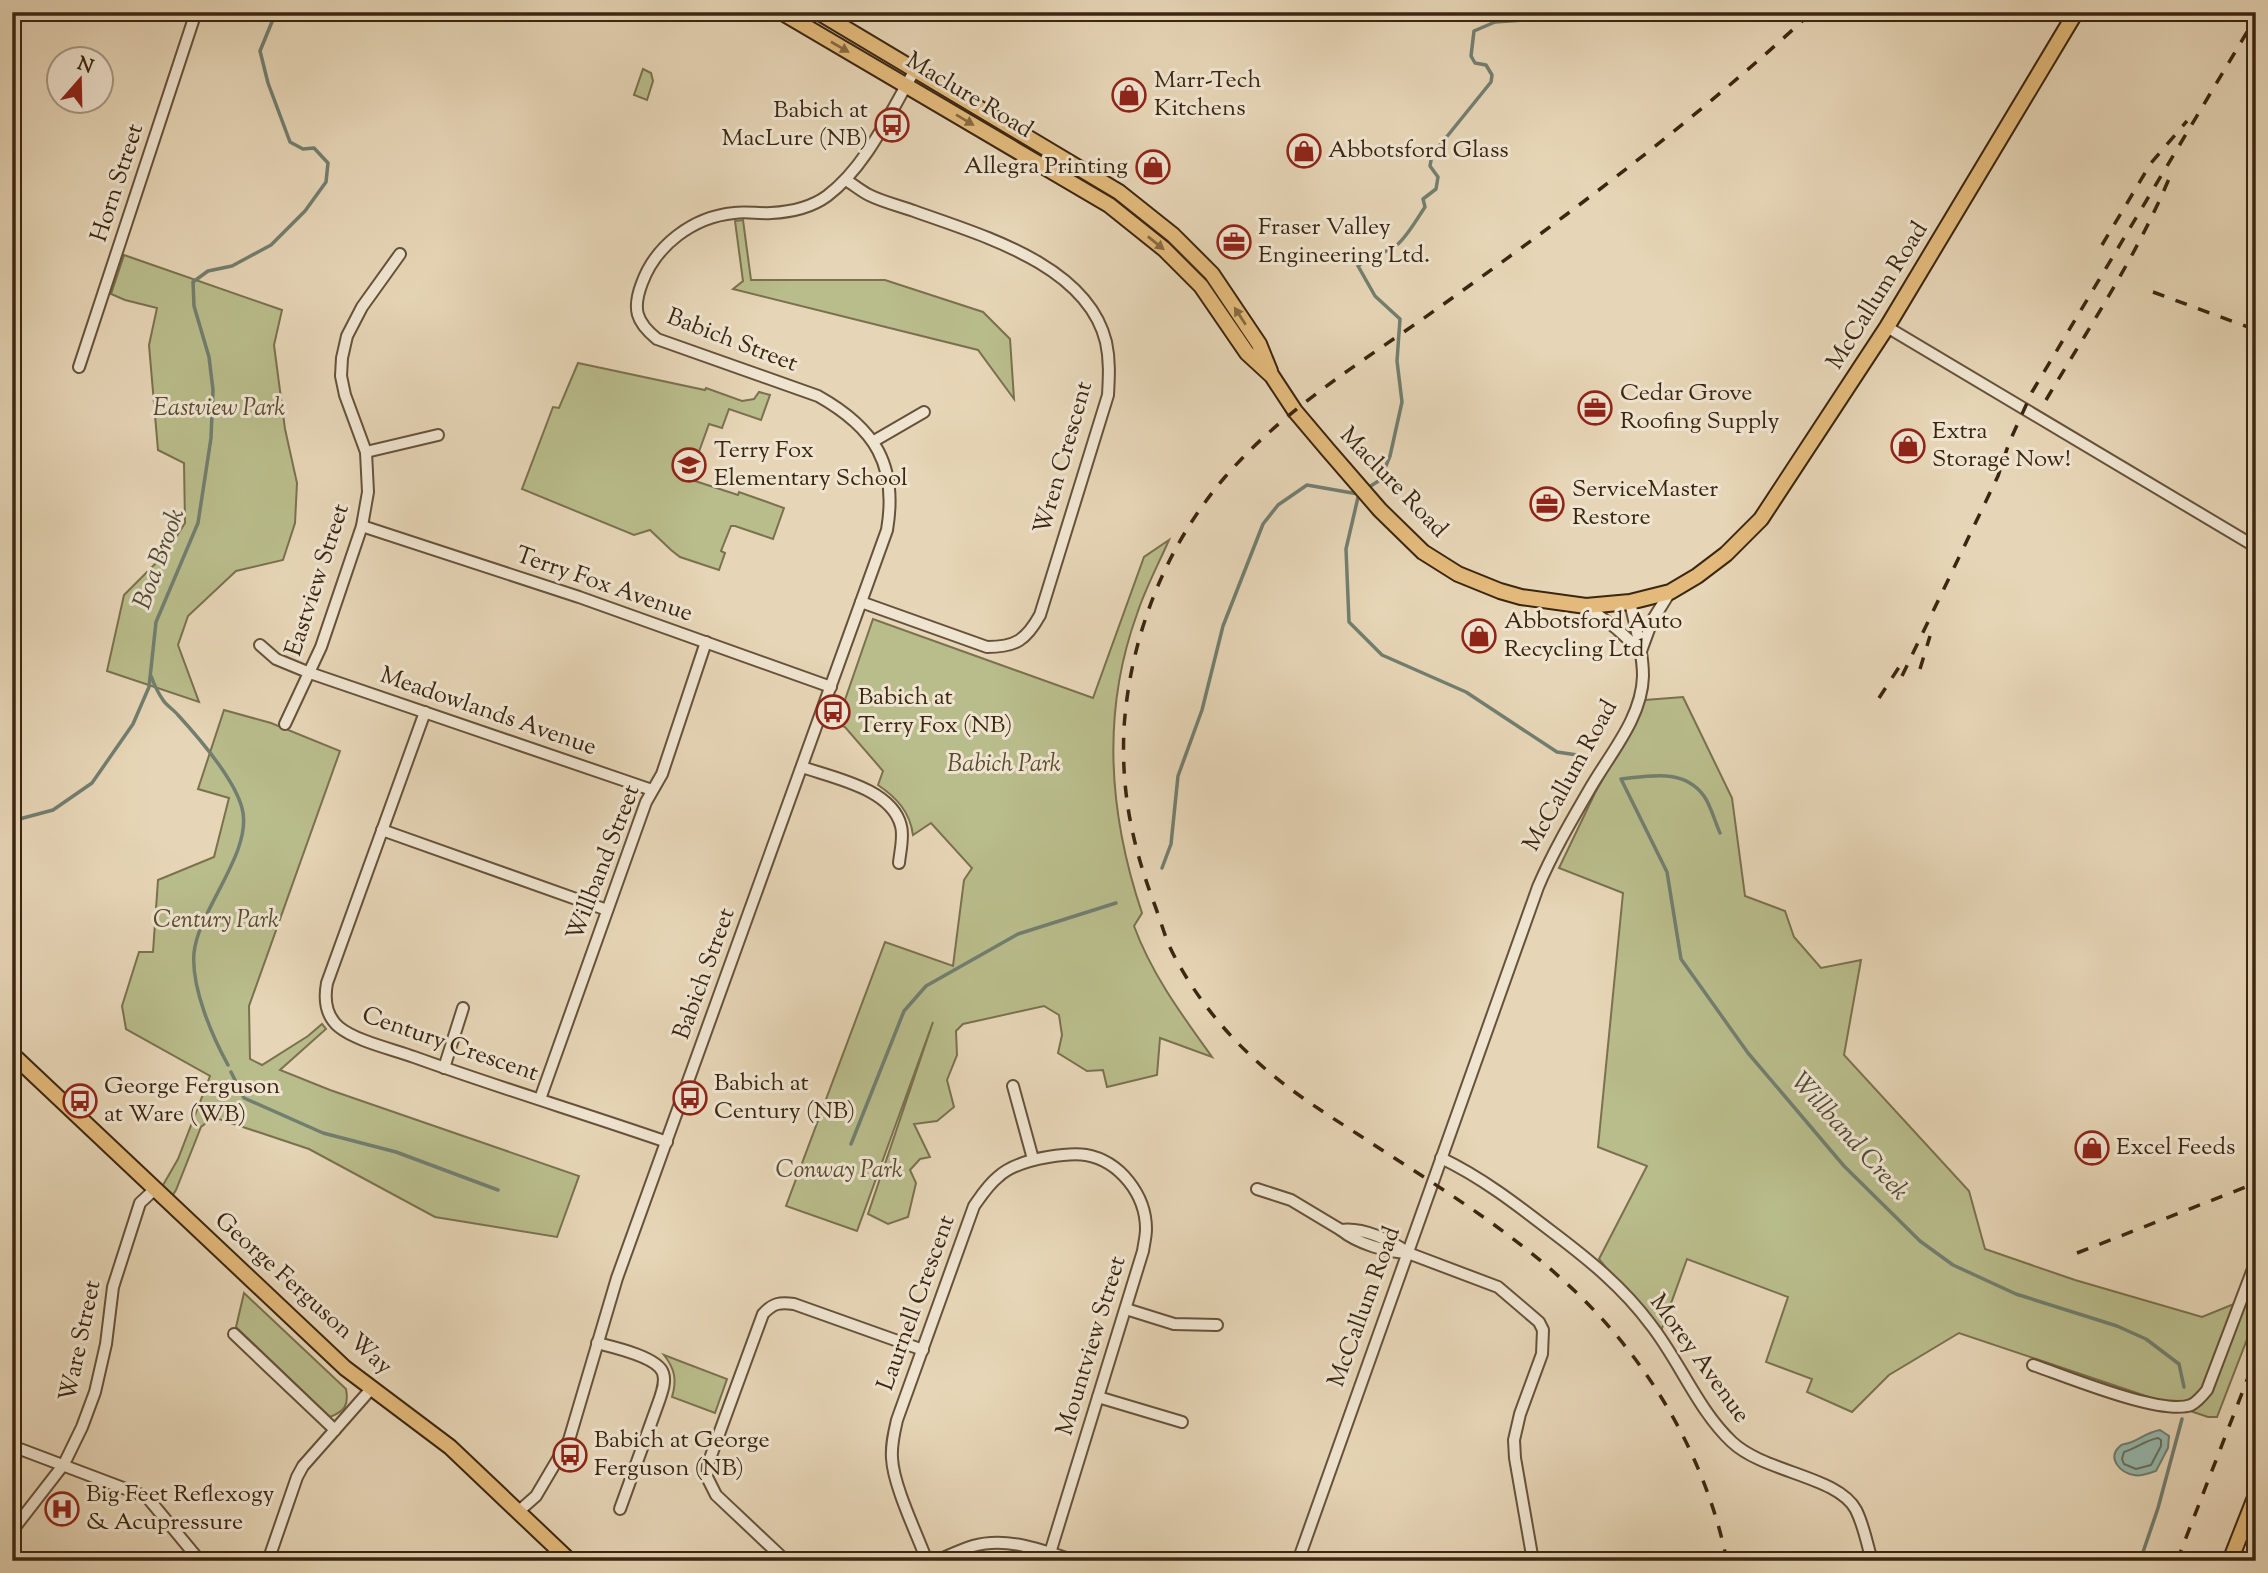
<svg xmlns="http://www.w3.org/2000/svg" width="2268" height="1573" font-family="'Sorts Mill Goudy',serif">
<rect width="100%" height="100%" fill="#e6d5b6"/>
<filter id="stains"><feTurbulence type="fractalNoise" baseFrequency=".00286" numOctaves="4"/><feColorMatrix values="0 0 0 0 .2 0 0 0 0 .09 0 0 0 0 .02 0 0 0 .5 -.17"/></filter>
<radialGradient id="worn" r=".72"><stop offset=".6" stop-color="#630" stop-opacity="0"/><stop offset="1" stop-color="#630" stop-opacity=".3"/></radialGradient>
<g fill="#b9bc8b" stroke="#7a714e" stroke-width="2">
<polygon points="643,69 651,73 653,81 647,100 634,95"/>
<polygon points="743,220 751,280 885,280 983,312 1010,339 1014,399 978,350 733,289 743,281 735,221"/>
<polygon points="124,255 282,310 274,345 285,429 297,483 295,523 283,560 236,571 188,616 178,645 199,702 107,671 124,595 166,553 185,523 184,463 158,450 149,345 157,308 125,300 111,294"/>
<polygon points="578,363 705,390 706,388 742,401 754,399 759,392 770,395 761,420 729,409 722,428 709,424 689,479 738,495 739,492 784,508 773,539 735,526 731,526 721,551 725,553 719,570 680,557 671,550 650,530 634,535 522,489 553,407 559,408"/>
<path d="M 1169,540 C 1158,565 1145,589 1137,614 C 1101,713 1109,815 1142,913 L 1134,926 C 1152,975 1182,1015 1212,1057 L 1160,1038 L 1157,1075 L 1107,1087 L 1103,1070 L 1087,1071 L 1058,1053 L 1062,1035 L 1059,1015 L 1044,1006 L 963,1024 L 956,1031 L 957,1055 L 947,1080 L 954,1107 L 937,1121 L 914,1124 L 930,1157 L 920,1159 L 910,1170 L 916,1183 L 908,1217 L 888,1224 L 868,1214 L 933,1022 L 857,1231 L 786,1206 L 885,942 L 953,966 L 964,880 L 972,868 L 931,823 L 913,835 C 910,812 897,798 878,785 L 883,771 L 845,727 L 831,722 L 833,715 L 839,717 L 873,619 L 1093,698 L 1144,557 Z"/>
<polygon points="1683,697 1732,798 1745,896 1785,911 1794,937 1821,968 1861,960 1844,1055 1969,1191 1985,1249 2075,1280 2202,1317 2256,1295 2256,1316 2217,1417 2208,1417 1959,1333 1889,1375 1852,1412 1807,1392 1812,1379 1766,1362 1788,1297 1687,1259 1660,1334 1599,1259 1647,1166 1598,1147 1623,893 1559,868 1595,793 1637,719 1645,700"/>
<polygon points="224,710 271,723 340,751 249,1006 250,1059 262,1065 308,1036 322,1024 326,1029 280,1070 330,1090 579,1176 557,1237 435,1217 309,1149 213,1117 201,1127 176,1190 169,1201 159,1192 178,1159 210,1076 126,1029 122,1006 139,952 153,952 158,880 214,857 229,798 198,789"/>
<path d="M 244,1293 L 346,1389 C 349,1405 345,1411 330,1417 L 236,1327 Z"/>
<path d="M 664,1355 L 727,1379 L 715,1413 L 672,1397 C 677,1380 675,1369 664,1355 Z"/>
</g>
<path fill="#96b9ae" stroke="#727e6f" stroke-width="2" d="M 2160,1430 L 2169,1436 L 2168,1448 L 2156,1471 C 2149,1473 2140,1477 2134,1475 C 2121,1473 2107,1459 2119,1447 C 2123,1443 2123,1445 2129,1443 C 2141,1439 2145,1433 2160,1430 Z"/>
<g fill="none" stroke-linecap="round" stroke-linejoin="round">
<path stroke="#687060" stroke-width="2" d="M 2158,1438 L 2161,1440 L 2161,1446 L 2151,1465 L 2136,1469 L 2124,1464 L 2122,1459 L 2124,1452 C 2137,1448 2146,1440 2158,1438 Z"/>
<g stroke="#727e6f" stroke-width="3.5">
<path d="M 1366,489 L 1380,480 L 1390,456 L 1402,402 L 1397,361 L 1400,319 L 1375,296 L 1358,266 C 1370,256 1387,253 1398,244 C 1408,235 1417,219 1425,207 L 1423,199 L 1436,189 L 1438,177 L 1430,166 L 1432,155 L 1491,82 L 1492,75 L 1486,65 L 1475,63 L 1471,56 L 1474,31 L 1495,22 L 1524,20 L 1531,15 L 1540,16 L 1543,12"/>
<polyline points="1359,493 1346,549 1349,622 1382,655 1466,692 1557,752 1584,756"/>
<path d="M 151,676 C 154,684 158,693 163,700 C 167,706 174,710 178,715 C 199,738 234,778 242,808 C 254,851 198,910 194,953 C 191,987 212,1036 228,1065"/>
<polyline points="12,821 53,810 92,783 133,724 149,687 156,622 198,523 211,438 213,390 209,357 194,306 193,282 208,271 232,266 271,245 305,211 326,182 328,163 314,148 303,149 290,142 268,83 260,51 276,12"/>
<path d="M 1720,833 C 1715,822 1711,806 1704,796 C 1684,768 1650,776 1621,779 L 1667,872 L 1681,959 L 1748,1053 L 1844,1166 L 1920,1241 L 1953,1265 L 2016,1294 L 2117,1326 L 2146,1339 L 2179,1364 L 2184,1387"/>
<polyline points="1162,868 1171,844 1178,776 1202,710 1223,626 1263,524 1278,505 1307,485 1358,494"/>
<polyline points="231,1072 244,1098 323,1133 396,1152 498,1190"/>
<polyline points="851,1144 904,1011 926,986 1018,934 1116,903"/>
<polyline points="2140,1561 2158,1508 2182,1419"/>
</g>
<defs>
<g id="minor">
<path d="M 846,180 C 854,185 861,191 869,195 C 883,202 900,206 914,211 C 980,235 1087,264 1106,342 C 1110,360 1109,377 1108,395 L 1040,615 C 1026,640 1016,647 987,647 L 861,602"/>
<polyline points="1887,327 2256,547"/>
<polyline points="79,367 196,12"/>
<polyline points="874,441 924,412"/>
<polyline points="366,452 438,435"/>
<polyline points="362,526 579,597 831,687"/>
<polyline points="1586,606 1617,629 1641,651"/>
<polyline points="260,645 276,659 310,673 652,790"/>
<polyline points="1641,651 1652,621 1670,592"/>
<path d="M 425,712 L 327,983 C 324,999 326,1016 339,1027 C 356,1041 392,1049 414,1057 C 497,1087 583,1113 667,1142"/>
<polyline points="285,724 321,647 362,526 368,492 366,452 345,395 341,376 342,358 347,336 362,307 400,254"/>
<path d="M 802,767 C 834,778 892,789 901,826 C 904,837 900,852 899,863"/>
<polyline points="382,830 607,910"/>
<polyline points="444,1068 463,1008"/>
<polyline points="1013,1086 1033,1159"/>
<polyline points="540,1099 646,802 662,774 706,642"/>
<path d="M 1441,1158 C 1481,1177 1516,1204 1551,1231 C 1588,1259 1623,1287 1651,1325 C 1680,1362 1698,1410 1732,1442 C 1765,1473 1838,1476 1856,1510 C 1864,1526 1867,1544 1872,1561"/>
<polyline points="1257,1189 1291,1200 1341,1230"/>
<path d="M 1408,1253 C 1387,1252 1358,1244 1341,1230 C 1362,1227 1391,1240 1408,1253 L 1498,1287 L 1539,1322 L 1543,1330 L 1542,1354 L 1520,1414 L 1514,1440 L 1515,1458 L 1533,1561"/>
<polyline points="1126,1309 1174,1324 1217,1325"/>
<polyline points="234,1334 335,1430"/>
<path d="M 597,1343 C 613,1347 658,1357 663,1373 C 666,1382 662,1392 659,1401 L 620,1509"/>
<path d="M 2033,1365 C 2066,1376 2161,1416 2191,1405 C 2197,1402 2203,1395 2207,1390 L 2256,1261"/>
<polyline points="1098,1397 1182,1422"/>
<polyline points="12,1446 147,1497 200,1561"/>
<path d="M 519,1511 L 536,1496 L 569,1440 L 617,1278 L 887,530 C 898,465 875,428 818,396 L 657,339 C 636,322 632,309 642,283 C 656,245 693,217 734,213 C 746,211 759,214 771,213 C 790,212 812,207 827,196 C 867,166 890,112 915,70"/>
<polyline points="12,1531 64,1464 82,1427 95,1392 106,1344 113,1287 140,1203 155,1189"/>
<polyline points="268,1561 297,1477 303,1466 371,1389"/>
<path d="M 786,1561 L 716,1495 L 707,1477 L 708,1464 L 763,1314 C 773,1303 780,1302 794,1304 L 923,1350"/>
<path d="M 927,1561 C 917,1534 893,1485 892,1458 C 891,1445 894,1433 897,1420 L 974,1206 C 981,1196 988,1185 998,1177 C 1011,1165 1030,1160 1048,1157 C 1060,1155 1073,1153 1086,1155 C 1120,1161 1146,1195 1146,1229 C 1146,1236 1144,1244 1143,1251 L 1050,1553"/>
<path d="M 936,1561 C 948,1556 960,1550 973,1546 C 1008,1536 1043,1551 1076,1561"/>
<path d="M 1298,1561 L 1538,887 C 1552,854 1570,823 1588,792 C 1608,756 1642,719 1643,676 C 1643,651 1635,626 1630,602"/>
</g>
<g id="major">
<polyline points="781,12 1109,205 1164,249 1201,286 1247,353 1272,376 1295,411 1328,450 1380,510 1423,552 1458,574 1500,591 1521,597 1586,606 1630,602 1670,592 1697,576 1726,554 1761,519 1887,327 2076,12"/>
<polyline points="818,12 1119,192 1173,235 1212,274 1259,344 1270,371"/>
<polyline points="12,1054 345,1368 450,1447 570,1561"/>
<polyline points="2230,1561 2256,1495"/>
</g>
</defs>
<use href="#minor" stroke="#66523a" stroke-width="14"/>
<use href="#major" stroke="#3b2611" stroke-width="18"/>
<use href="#minor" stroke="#efe4d0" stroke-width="10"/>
<use href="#major" stroke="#e3ba7b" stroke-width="14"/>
<g stroke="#3b2611" stroke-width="3.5" stroke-dasharray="12 12" stroke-linecap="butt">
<polyline points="2102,245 2151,163 2187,121"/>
<polyline points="2153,292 2256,330"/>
<path d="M 2046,400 C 2090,326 2138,254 2171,174"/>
<polyline points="1920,669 1930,636"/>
<polyline points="1902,676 1998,476 2009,443 2032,392 2256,17"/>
<polyline points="1879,698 1903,661"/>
<polyline points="2077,1253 2256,1183"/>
<path d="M 1727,1561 C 1705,1454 1646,1355 1565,1282 C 1503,1225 1429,1181 1359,1135 C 1320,1110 1282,1086 1249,1054 C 1217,1024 1186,983 1168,943 C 1163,930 1159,916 1154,903 C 1132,844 1121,792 1124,728 C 1130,637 1165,547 1225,477 C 1287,405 1372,356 1448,301 C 1575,210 1698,118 1812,12"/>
<polyline points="2177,1561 2256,1357"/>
</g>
</g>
<defs><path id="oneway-solid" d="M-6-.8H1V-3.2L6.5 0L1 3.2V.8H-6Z" transform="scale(1.75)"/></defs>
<g fill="#876941">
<use href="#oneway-solid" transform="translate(840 47) rotate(30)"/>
<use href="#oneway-solid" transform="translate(965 120) rotate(31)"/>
<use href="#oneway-solid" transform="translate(1156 243) rotate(39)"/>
<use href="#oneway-solid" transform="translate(1240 316) rotate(-123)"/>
</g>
<defs>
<symbol id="shop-ring" viewBox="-11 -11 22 22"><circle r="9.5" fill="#efe4d0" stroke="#8f2418" stroke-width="1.5"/><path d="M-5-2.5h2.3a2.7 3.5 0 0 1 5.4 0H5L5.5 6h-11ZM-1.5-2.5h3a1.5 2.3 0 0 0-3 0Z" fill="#8f2418"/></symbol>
<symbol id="bus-ring" viewBox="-11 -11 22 22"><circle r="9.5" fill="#efe4d0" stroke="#8f2418" stroke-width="1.5"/><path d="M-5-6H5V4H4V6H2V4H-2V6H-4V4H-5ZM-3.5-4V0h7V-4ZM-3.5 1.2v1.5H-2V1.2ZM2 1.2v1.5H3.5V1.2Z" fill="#8f2418"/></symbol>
<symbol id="office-ring" viewBox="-11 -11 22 22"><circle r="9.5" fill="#efe4d0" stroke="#8f2418" stroke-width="1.5"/><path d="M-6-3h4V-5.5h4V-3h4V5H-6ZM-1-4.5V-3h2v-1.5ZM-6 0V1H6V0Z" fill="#8f2418"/></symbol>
<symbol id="school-ring" viewBox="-11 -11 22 22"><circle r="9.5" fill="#efe4d0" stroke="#8f2418" stroke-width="1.5"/><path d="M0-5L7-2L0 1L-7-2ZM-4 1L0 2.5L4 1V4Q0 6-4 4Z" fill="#8f2418"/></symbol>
<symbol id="hospital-ring" viewBox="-11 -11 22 22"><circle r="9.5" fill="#efe4d0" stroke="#8f2418" stroke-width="1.5"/><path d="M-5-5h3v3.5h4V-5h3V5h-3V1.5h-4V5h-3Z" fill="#8f2418"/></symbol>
</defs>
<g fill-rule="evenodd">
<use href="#shop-ring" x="1110" y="76" width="38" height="38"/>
<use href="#bus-ring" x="873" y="106" width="38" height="38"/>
<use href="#shop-ring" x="1285" y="132" width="38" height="38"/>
<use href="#shop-ring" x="1134" y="148" width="38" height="38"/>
<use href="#office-ring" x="1215" y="223" width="38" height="38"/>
<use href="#office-ring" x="1576" y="389" width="38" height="38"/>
<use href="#shop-ring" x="1889" y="427" width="38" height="38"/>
<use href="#school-ring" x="670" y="446" width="38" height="38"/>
<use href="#office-ring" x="1528" y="485" width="38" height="38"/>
<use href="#shop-ring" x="1460" y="617" width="38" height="38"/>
<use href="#bus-ring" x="814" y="693" width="38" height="38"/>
<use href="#bus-ring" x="671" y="1079" width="38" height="38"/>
<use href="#bus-ring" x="61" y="1082" width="38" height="38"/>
<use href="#shop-ring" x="2073" y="1129" width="38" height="38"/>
<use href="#bus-ring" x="551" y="1436" width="38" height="38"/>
<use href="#hospital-ring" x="43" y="1490" width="38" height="38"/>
</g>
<g text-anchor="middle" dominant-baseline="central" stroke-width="6" stroke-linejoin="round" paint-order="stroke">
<g font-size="24" fill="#3b2611" stroke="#efe4d0" text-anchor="start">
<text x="1154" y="81">Marr-Tech<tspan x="1154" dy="28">Kitchens</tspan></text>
<text x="868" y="111" text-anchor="end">Babich at<tspan x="868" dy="28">MacLure (NB)</tspan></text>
<text x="1328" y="151">Abbotsford Glass</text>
<text x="1128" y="167" text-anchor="end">Allegra Printing</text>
<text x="1258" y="228">Fraser Valley<tspan x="1258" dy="28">Engineering Ltd.</tspan></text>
<text x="1620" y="394">Cedar Grove<tspan x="1620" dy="28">Roofing Supply</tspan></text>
<text x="1932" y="432">Extra<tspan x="1932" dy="28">Storage Now!</tspan></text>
<text x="714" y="451">Terry Fox<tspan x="714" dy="28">Elementary School</tspan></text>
<text x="1572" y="490">ServiceMaster<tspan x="1572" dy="28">Restore</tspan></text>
<text x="1504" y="622">Abbotsford Auto<tspan x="1504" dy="28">Recycling Ltd</tspan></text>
<text x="858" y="698">Babich at<tspan x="858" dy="28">Terry Fox (NB)</tspan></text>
<text x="714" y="1084">Babich at<tspan x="714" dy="28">Century (NB)</tspan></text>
<text x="104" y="1087">George Ferguson<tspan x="104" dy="28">at Ware (WB)</tspan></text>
<text x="2116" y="1148">Excel Feeds</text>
<text x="594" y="1441">Babich at George<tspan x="594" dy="28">Ferguson (NB)</tspan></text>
<text x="86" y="1495">Big Feet Reflexogy<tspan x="86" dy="28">&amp; Acupressure</tspan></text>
</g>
<g font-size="24" fill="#3b2611" stroke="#efe4d0">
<text transform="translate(969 96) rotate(31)">Maclure Road</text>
<text transform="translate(118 183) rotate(-72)">Horn Street</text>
<text transform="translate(1878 296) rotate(-58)">McCallum Road</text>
<text transform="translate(732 341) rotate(21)">Babich Street</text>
<text transform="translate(1064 458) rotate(-74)">Wren Crescent</text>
<text transform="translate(1393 483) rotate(46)">Maclure Road</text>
<text transform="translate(318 580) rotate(-72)">Eastview Street</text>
<text transform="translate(604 585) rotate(19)">Terry Fox Avenue</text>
<text transform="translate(488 712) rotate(19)">Meadowlands Avenue</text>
<text transform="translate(1571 776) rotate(-61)">McCallum Road</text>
<text transform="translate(604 863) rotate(-69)">Willband Street</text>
<text transform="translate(705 974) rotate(-70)">Babich Street</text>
<text transform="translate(450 1045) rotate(19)">Century Crescent</text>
<text transform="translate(303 1294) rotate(42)">George Ferguson Way</text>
<text transform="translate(917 1303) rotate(-70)">Laurnell Crescent</text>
<text transform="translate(1365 1307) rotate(-70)">McCallum Road</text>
<text transform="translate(81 1341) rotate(-78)">Ware Street</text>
<text transform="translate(1092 1346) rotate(-73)">Mountview Street</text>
<text transform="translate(1699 1359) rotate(54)">Morey Avenue</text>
</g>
<g font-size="24" font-style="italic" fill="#5a4c30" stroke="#efe4d0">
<text x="219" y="409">Eastview Park</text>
<text x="1004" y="765">Babich Park</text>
<text x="216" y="921">Century Park</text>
<text x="839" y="1171">Conway Park</text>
</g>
<g font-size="26" font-style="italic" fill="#524b38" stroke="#efe4d0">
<text transform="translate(160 559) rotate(-70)">Boa Brook</text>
<text transform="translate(1849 1137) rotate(48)">Willband Creek</text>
</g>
</g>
<rect width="2268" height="1573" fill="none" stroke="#e6d5b6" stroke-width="42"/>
<rect x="14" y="14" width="2240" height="1545" fill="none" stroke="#3b2611" stroke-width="3.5"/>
<rect x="21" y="21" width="2226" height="1531" fill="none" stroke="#3b2611" stroke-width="2"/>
<g transform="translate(80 80) rotate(20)"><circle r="33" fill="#efe4d0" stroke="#a79884" stroke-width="2"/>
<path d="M0-5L12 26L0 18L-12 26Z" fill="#8f2418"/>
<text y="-10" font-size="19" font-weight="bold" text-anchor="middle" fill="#3b2611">N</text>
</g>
<rect width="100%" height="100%" filter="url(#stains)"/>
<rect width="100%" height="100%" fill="url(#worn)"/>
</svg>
